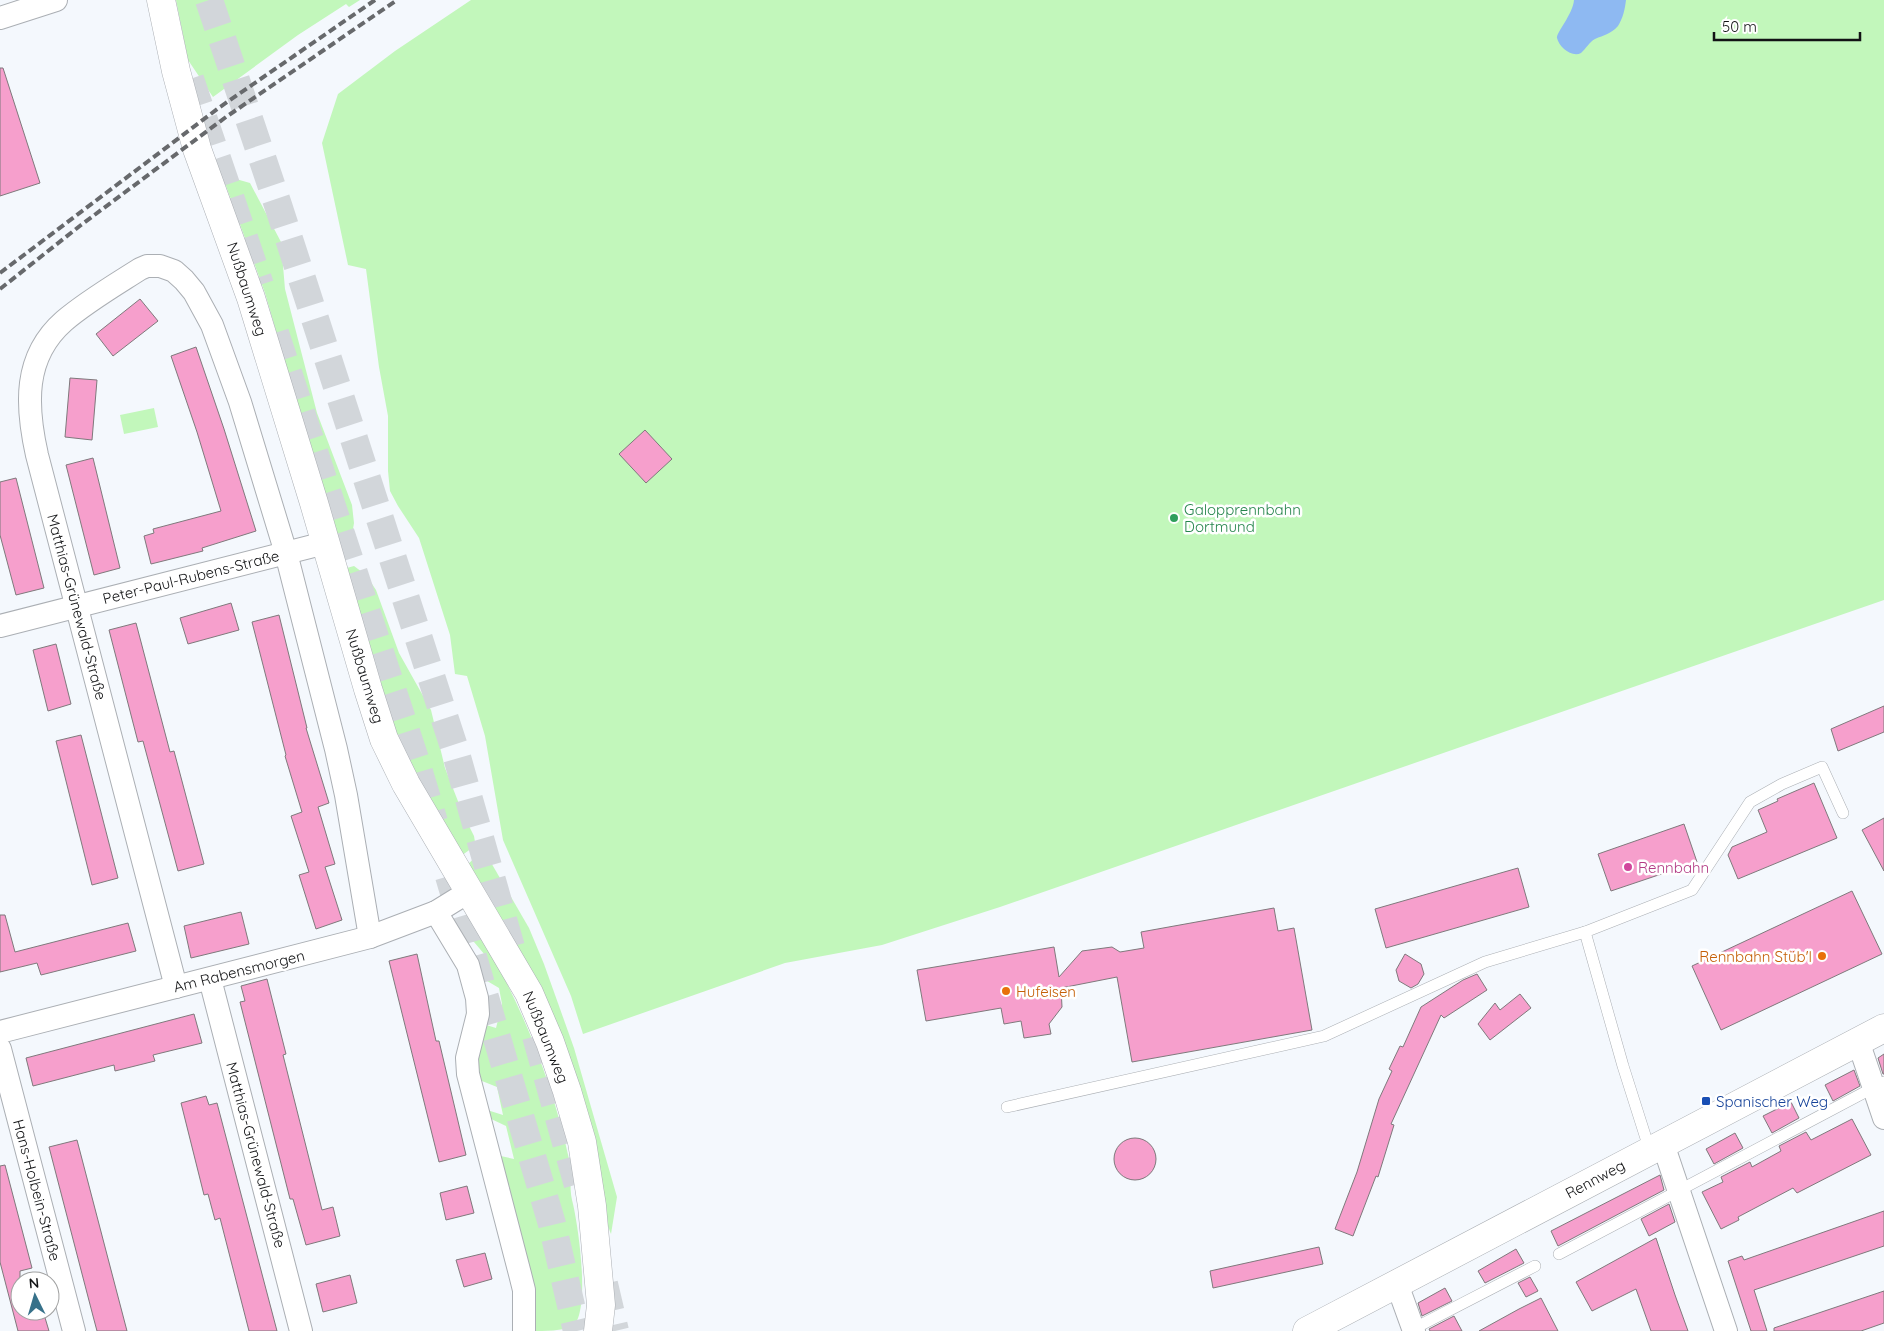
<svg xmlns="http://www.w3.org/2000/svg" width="1884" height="1331" font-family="Quicksand,sans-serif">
<rect width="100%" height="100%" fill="#f4f8fd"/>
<g fill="#c2f7bb">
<polygon points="176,0 360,0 349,7 346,4 298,35 213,97 188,60"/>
<polygon points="471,0 1884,0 1884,600 1000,907 882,945 785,963 583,1034 571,996 503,840 485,736 467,676 455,674 450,635 419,538 398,506 390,491 388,471 388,416 379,367 366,269 348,265 322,143 338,94 395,51"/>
<polygon points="222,175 250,183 281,242 285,289 317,413 352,505 354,523 349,553 341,554 265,293"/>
<polygon points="154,408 158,427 124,434 120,415"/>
<polygon points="354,566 366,575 376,590 399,653 431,710 445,768 463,814 474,836 475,842 472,848 461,856 396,739 343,569"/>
<polygon points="480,853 486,854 529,928 544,964 574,1048 617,1197 611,1234 467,865"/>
<path d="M 461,923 C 465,924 471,925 474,929 C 485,940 493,957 500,970 C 531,1029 555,1094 569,1159 C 572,1172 569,1187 572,1200 C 578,1222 591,1311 573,1326 C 563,1331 544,1331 532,1331 L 496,1155 L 514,1159 L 506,1126 L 487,1117 L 484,1109 L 503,1115 L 497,1087 L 477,1079 L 474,1061 L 483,1024 L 496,1028 L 502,1004 L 499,988 L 477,975 L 474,965 L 489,966 L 485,955 L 474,942 L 463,939 L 449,924 Z"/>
</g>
<path fill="#8eb9f2" d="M 1574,0 L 1626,0 C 1625,9 1623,18 1618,26 C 1611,34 1604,35 1595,39 C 1589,42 1586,49 1581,53 C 1572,58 1559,47 1557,38 C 1556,33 1573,14 1574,0 Z"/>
<g fill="#f69fcc" stroke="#7f797c">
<polygon points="0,68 3,68 40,183 0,196"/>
<polygon points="140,299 158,321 113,356 96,334"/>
<polygon points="196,347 224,429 256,531 202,548 203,551 151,564 144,536 154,533 153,529 221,511 197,432 171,356"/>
<polygon points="70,378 97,380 92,440 65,437"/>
<polygon points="645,430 672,459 646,483 619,454"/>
<polygon points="93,458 120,568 94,575 66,465"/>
<polygon points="16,478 44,588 16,595 0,535 0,482"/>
<polygon points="231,603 239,630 188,644 180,618"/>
<polygon points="279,615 307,728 306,728 329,803 318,807 335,864 325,867 342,920 316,929 299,875 309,872 291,816 302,812 285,756 286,755 252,622"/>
<polygon points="136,623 170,752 174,751 204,864 178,871 143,741 138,742 109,630"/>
<polygon points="56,644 71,704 48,711 33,650"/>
<polygon points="1884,706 1884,732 1838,751 1831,729"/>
<polygon points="81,735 118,878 92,885 56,741"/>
<polygon points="1814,783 1837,838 1738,879 1728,855 1732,847 1767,832 1758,810 1778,801 1777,799"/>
<polygon points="1884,818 1884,871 1862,830"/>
<polygon points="1684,824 1697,862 1611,891 1598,854"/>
<polygon points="1518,868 1529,907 1386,948 1375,909"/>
<polygon points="1852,891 1882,954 1721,1030 1692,966"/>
<polygon points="1274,908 1278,931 1294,928 1312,1030 1132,1062 1117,977 1061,988 1062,1007 1049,1024 1051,1034 1024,1038 1021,1021 1004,1024 1001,1008 926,1021 917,970 1054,947 1059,977 1082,951 1112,947 1120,952 1144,948 1141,932"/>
<polygon points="241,912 249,944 191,958 184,926"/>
<polygon points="0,915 5,915 15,952 128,923 136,951 41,975 37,963 0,972"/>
<polygon points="417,954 436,1041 439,1041 466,1155 439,1162 389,961"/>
<polygon points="1405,954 1421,964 1424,974 1418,984 1411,988 1399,981 1396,970"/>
<polygon points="1477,974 1487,990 1444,1018 1441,1015 1391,1124 1394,1125 1378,1177 1376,1176 1353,1236 1335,1229 1357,1172 1379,1099 1392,1071 1389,1069 1400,1046 1403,1047 1421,1007 1463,980"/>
<polygon points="267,979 286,1054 283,1055 322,1210 333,1207 340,1236 306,1245 293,1199 290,1199 240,1002 245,1001 241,986"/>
<polygon points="1520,994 1531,1008 1490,1040 1478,1024 1495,1003 1500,1010"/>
<polygon points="194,1014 202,1043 153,1055 155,1061 115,1071 114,1065 33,1086 26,1058"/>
<polygon points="1884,1054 1884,1074 1883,1074 1878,1058"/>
<polygon points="1854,1070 1860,1086 1833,1101 1825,1085"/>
<polygon points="206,1096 209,1105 217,1103 277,1331 249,1331 220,1218 215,1220 208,1194 204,1195 181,1103"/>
<polygon points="1791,1102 1799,1118 1772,1133 1763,1116"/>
<polygon points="1852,1119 1871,1155 1797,1193 1793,1188 1738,1217 1739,1220 1721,1229 1702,1192 1723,1182 1721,1177 1750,1162 1752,1167 1781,1151 1779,1146 1806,1132 1811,1140"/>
<polygon points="1735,1133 1743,1148 1714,1164 1706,1149"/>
<circle cx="1135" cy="1159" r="21"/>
<polygon points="77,1140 116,1289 127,1331 97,1331 93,1316 49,1147"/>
<polygon points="5,1165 32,1268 20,1271 20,1311 43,1311 49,1331 18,1331 0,1262 0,1166"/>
<polygon points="1660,1175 1664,1190 1558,1246 1551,1231"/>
<polygon points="467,1186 474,1213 446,1220 440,1193"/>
<polygon points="1669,1204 1675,1222 1649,1236 1641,1219"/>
<polygon points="1884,1211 1884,1246 1754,1290 1767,1331 1751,1331 1728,1261 1742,1256 1744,1260"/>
<polygon points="1656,1238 1675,1295 1688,1331 1651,1331 1636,1289 1592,1311 1576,1282"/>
<polygon points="1319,1247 1323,1264 1213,1288 1210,1271"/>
<polygon points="1516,1249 1524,1263 1485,1283 1478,1271"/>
<polygon points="485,1253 492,1279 464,1287 456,1260"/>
<polygon points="350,1275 357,1303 323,1312 316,1284"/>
<polygon points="1530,1277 1538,1291 1526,1297 1518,1283"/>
<polygon points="1445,1288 1452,1301 1422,1316 1418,1303"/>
<polygon points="1884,1291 1884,1323 1861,1331 1774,1331 1774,1328"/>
<polygon points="1541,1298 1558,1331 1479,1331 1519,1309"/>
<polygon points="1454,1316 1462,1331 1430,1331 1429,1329"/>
</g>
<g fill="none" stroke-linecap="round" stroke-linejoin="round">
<g stroke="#d2d6da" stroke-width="28" stroke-dasharray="28 14" stroke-linecap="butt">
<polyline points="209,0 278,205 455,750 514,958"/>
<polyline points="190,79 260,285"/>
<polyline points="275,333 416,762 434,822"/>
<polyline points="449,876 552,1224 577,1331"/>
<polyline points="536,1036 581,1196"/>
<polyline points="604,1284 615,1331"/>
</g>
<defs>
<g id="lane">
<polyline points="1007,1107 1324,1036 1485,962 1585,932"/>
<polyline points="1650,1151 1623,1066 1585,932 1692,890 1750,802 1782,784 1822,767 1843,813"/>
<polyline points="1559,1254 1884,1082"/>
<polyline points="1413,1329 1535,1266"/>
</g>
<g id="street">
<polyline points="0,18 56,0"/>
<polyline points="0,626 325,543"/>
<polyline points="436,912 468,965 477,998 478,1014 467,1058 468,1074 520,1274 524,1290 524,1331"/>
<polyline points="210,979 301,1331"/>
<path d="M 176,987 L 37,455 C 26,406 23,357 64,321 C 86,302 115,285 140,269 L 147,266 L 160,266 L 174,271 L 184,280 L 194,292 L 212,325 L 240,402 L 286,553 L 336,749 L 346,795 L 370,937"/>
<polyline points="0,1032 370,937 436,912 470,891"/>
<polyline points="1858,1041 1884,1118"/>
<polyline points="0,1049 74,1331"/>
<polyline points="1663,1144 1726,1331"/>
<polyline points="1397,1284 1414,1331"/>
</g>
<g id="secondary">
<polyline points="161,0 176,71 197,149 251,298 314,503 368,689 384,739 406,784 529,993 550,1042 567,1091 582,1142 592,1206 601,1305 598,1331"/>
<polyline points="1307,1331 1884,1028"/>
</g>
</defs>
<use href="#lane" stroke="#abafb4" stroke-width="12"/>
<use href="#street" stroke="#abafb4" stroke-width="24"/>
<use href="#secondary" stroke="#abafb4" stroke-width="29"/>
<use href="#lane" stroke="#fff" stroke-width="11"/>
<use href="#street" stroke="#fff" stroke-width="22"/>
<use href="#secondary" stroke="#fff" stroke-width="28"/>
<g stroke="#67696c" stroke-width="4" stroke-dasharray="8 4" stroke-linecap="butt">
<polyline points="0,273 220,107 375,0"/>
<polyline points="0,289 81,225 226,117 397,0"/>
</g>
</g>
<circle fill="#2e9e5b" stroke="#fff" stroke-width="2" cx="1174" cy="518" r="5"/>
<circle fill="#d1479c" stroke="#fff" stroke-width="2" cx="1628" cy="867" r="5"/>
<g fill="#e8710a" stroke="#fff" stroke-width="2">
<circle cx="1822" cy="956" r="5"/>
<circle cx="1006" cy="991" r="5"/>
</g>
<rect fill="#1a4fb4" stroke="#fff" stroke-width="2" x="1701" y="1096" width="10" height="10" rx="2.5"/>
<g text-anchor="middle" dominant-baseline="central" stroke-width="5" stroke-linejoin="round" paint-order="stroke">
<g font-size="15" fill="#121315" stroke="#fff">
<text transform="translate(247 289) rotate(72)">Nußbaumweg</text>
<text transform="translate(191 577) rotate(-14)">Peter-Paul-Rubens-Straße</text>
<text transform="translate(77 607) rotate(75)">Matthias-Grünewald-Straße</text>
<text transform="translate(365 676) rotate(73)">Nußbaumweg</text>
<text transform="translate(239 971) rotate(-14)">Am Rabensmorgen</text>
<text transform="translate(546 1037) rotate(68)">Nußbaumweg</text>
<text transform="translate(256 1155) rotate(75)">Matthias-Grünewald-Straße</text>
<text transform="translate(1595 1179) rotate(-28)">Rennweg</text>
<text transform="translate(37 1190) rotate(75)">Hans-Holbein-Straße</text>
</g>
<g font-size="15" fill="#27864d" stroke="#fff" text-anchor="start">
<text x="1184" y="509">Galopprennbahn<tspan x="1184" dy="17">Dortmund</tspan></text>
</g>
<g font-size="15" fill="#b23c85" stroke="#fff" text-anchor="start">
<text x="1638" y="867">Rennbahn</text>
</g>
<g font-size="15" fill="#c56008" stroke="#fff" text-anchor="end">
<text x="1812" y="956">Rennbahn Stüb'l</text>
<text x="1016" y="991" text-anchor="start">Hufeisen</text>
</g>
<g font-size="15" fill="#164399" stroke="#fff" text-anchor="start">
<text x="1716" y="1101">Spanischer Weg</text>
</g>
</g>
<g transform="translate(35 1296) rotate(355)"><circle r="24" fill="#ffffff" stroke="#a0a1a1"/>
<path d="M0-4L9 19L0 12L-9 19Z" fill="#37718a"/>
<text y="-8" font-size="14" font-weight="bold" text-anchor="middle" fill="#121315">N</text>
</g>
<path d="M1714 32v8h146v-8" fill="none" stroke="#121315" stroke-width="2.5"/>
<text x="1722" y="32" font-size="15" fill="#121315" stroke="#ffffff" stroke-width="4" paint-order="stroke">50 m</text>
</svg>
